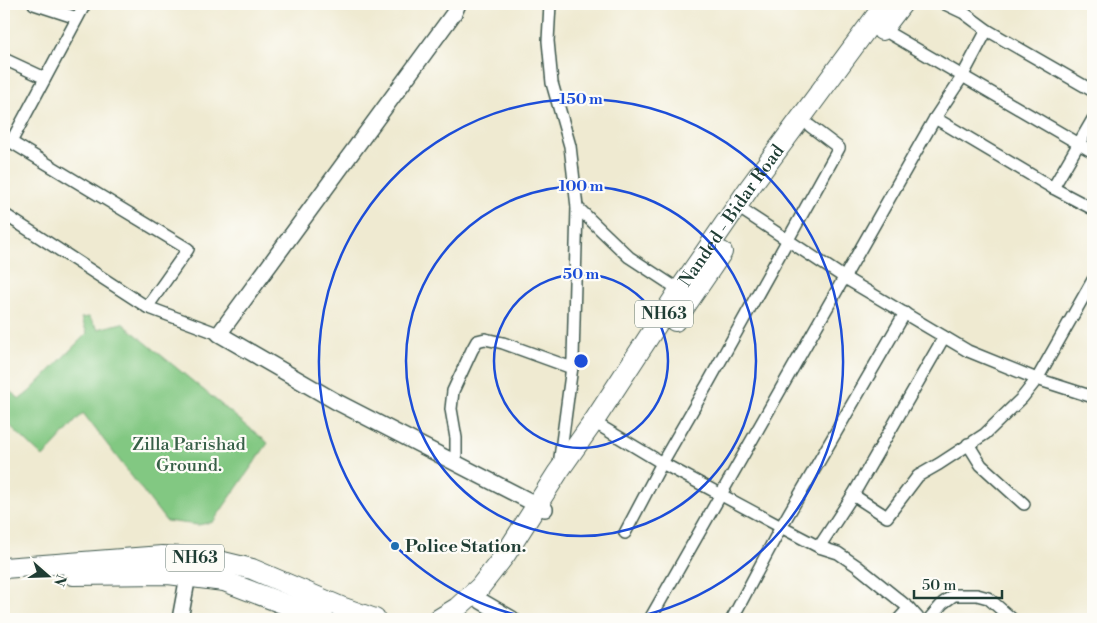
<svg xmlns="http://www.w3.org/2000/svg" width="1097" height="623" font-family="'Libre Bodoni',serif">
<rect width="100%" height="100%" fill="#fdfcf7"/>
<filter id="ink" filterUnits="userSpaceOnUse"><feTurbulence type="fractalNoise" baseFrequency=".02" numOctaves="2"/><feDisplacementMap in="SourceGraphic" scale="10" xChannelSelector="R" yChannelSelector="G"/><feConvolveMatrix kernelMatrix="1 2 1 2 8 2 1 2 1" color-interpolation-filters="sRGB"/></filter>
<filter id="wash" filterUnits="userSpaceOnUse"><feTurbulence type="fractalNoise" baseFrequency=".0096" numOctaves="4" result="noise"/><feDisplacementMap in="SourceGraphic" scale="20" xChannelSelector="R" yChannelSelector="G"/><feGaussianBlur stdDeviation="1.12" result="paint"/><feColorMatrix in="noise" values="0 0 0 0 0 0 0 0 0 0 0 0 0 0 0 0 0 1.4 0 .05"/><feComposite in="paint" operator="in"/></filter>
<g filter="url(#wash)">
<rect width="100%" height="100%" fill="#efead1"/>
<polygon fill="#82c882" stroke="#50825b" points="89,317 98,329 122,323 268,443 213,522 198,525 166,521 83,413 43,457 4,420 4,395 8,390 20,399 29,392 87,333 81,318"/>
</g>
<g filter="url(#ink)">
<g fill="none" stroke-linecap="round" stroke-linejoin="round">
<defs>
<g id="street">
<polyline points="34,4 77,18"/>
<polyline points="85,4 11,142 188,249 147,307"/>
<polyline points="550,4 548,41 552,83 570,146 577,207 573,359 559,465"/>
<polyline points="1092,4 1093,5"/>
<polyline points="882,29 1093,152"/>
<polyline points="987,30 1093,91"/>
<polyline points="4,59 45,78"/>
<polyline points="935,118 1053,188 1093,209"/>
<polyline points="1053,188 1093,119"/>
<polyline points="736,206 845,278 968,351 1037,379 1093,397"/>
<polyline points="577,207 629,257 684,293"/>
<polyline points="4,214 147,307 219,334"/>
<polyline points="602,427 662,463 707,385 839,148 810,126"/>
<polyline points="968,444 981,465 1024,504"/>
<polyline points="456,464 456,438 451,409 453,391 472,350 477,341 485,339 503,343 572,368"/>
<polyline points="853,495 944,337"/>
<polyline points="625,533 662,463 781,527 905,313"/>
<polyline points="819,547 838,553 857,566 909,608 919,619"/>
<polyline points="650,619 935,118 962,77 987,30 964,13 945,4"/>
<polyline points="732,619 781,527 819,547 853,495 887,517 918,476 939,464 985,434 1022,398 1037,379 1093,280"/>
<polyline points="899,619 909,608"/>
<polyline points="929,619 943,603 954,595 977,595 988,598 1012,619"/>
</g>
<g id="secondary">
<polyline points="458,4 454,13 219,334 335,401 545,509"/>
<polyline points="481,601 512,619"/>
<polyline points="180,619 188,576"/>
</g>
<g id="highway">
<polyline points="882,30 902,4"/>
<polyline points="675,321 722,252"/>
<polyline points="4,568 162,556 185,557 223,562 252,569 341,607 375,619"/>
<polyline points="73,575 168,574 224,581 324,619"/>
<path id="s1" d="M 439,619 L 457,608 L 480,587 L 505,555 L 558,472 L 594,421 L 680,289 L 750,187 L 885,4"/>
</g>
</defs>
<use href="#street" stroke="#3e574c" stroke-width="14"/>
<use href="#secondary" stroke="#3e574c" stroke-width="18"/>
<use href="#highway" stroke="#3e574c" stroke-width="22"/>
<use href="#street" stroke="#fff" stroke-width="11"/>
<use href="#secondary" stroke="#fff" stroke-width="15"/>
<use href="#highway" stroke="#fff" stroke-width="20"/>
</g>
</g>
<g fill="none" stroke="#1d4ed8" stroke-width="2.5">
<circle cx="581" cy="361" r="87"/>
<circle cx="581" cy="361" r="175"/>
<path d="M536 619A262 262 0 1 1 626 619"/>
</g>
<circle fill="#1f6fb2" stroke="#fdfcf7" stroke-width="2" cx="395" cy="546" r="5"/>
<g text-anchor="middle" dominant-baseline="central" stroke-width="4.5" stroke-linejoin="round" paint-order="stroke">
<g fill="#fdfcf7" stroke="#62766e" stroke-width="1">
<rect x="635" y="300.5" width="58" height="27" rx="4"/>
<rect x="166" y="544.5" width="58" height="27" rx="4"/>
</g>
<g font-size="16" font-weight="bold" fill="#1f3d34">
<text x="664" y="314">NH63</text>
<text x="195" y="558">NH63</text>
</g>
<g font-size="18" fill="#1f3d34" stroke="#fdfcf7">
<text stroke="none"><textPath href="#s1" startOffset="501">Nanded - Bidar Road</textPath></text>
</g>
<g font-size="18" fill="#386048" stroke="#fdfcf7">
<text x="189" y="444">Zilla Parishad<tspan x="189" dy="21">Ground.</tspan></text>
</g>
<g font-size="18" font-weight="bold" fill="#1f3d34" stroke="#fdfcf7" text-anchor="start">
<text x="405" y="546">Police Station.</text>
</g>
</g>
<circle cx="581" cy="361" r="8" fill="#1d4ed8" stroke="#fdfcf7" stroke-width="2.5"/>
<g font-size="15" text-anchor="middle" font-weight="bold" fill="#1d4ed8" stroke="#fdfcf7" stroke-width="4.5" stroke-linejoin="round" paint-order="stroke">
<text x="581" y="104">150 m</text>
<text x="581" y="191">100 m</text>
<text x="581" y="279">50 m</text>
</g>
<rect width="1097" height="623" fill="none" stroke="#fdfcf7" stroke-width="20"/>
<g transform="translate(48 576) rotate(110)" stroke="#fdfcf7" stroke-width="4" paint-order="stroke">
<path d="M0-4L9 19L0 12L-9 19Z" fill="#1f3d34"/>
<text y="-8" font-size="14" font-weight="bold" text-anchor="middle" fill="#1f3d34">N</text>
</g>
<path d="M914 590v8h88v-8" fill="none" stroke="#1f3d34" stroke-width="2.5"/>
<text x="922" y="590" font-size="15" fill="#1f3d34" stroke="#fdfcf7" stroke-width="4" paint-order="stroke">50 m</text>
</svg>
